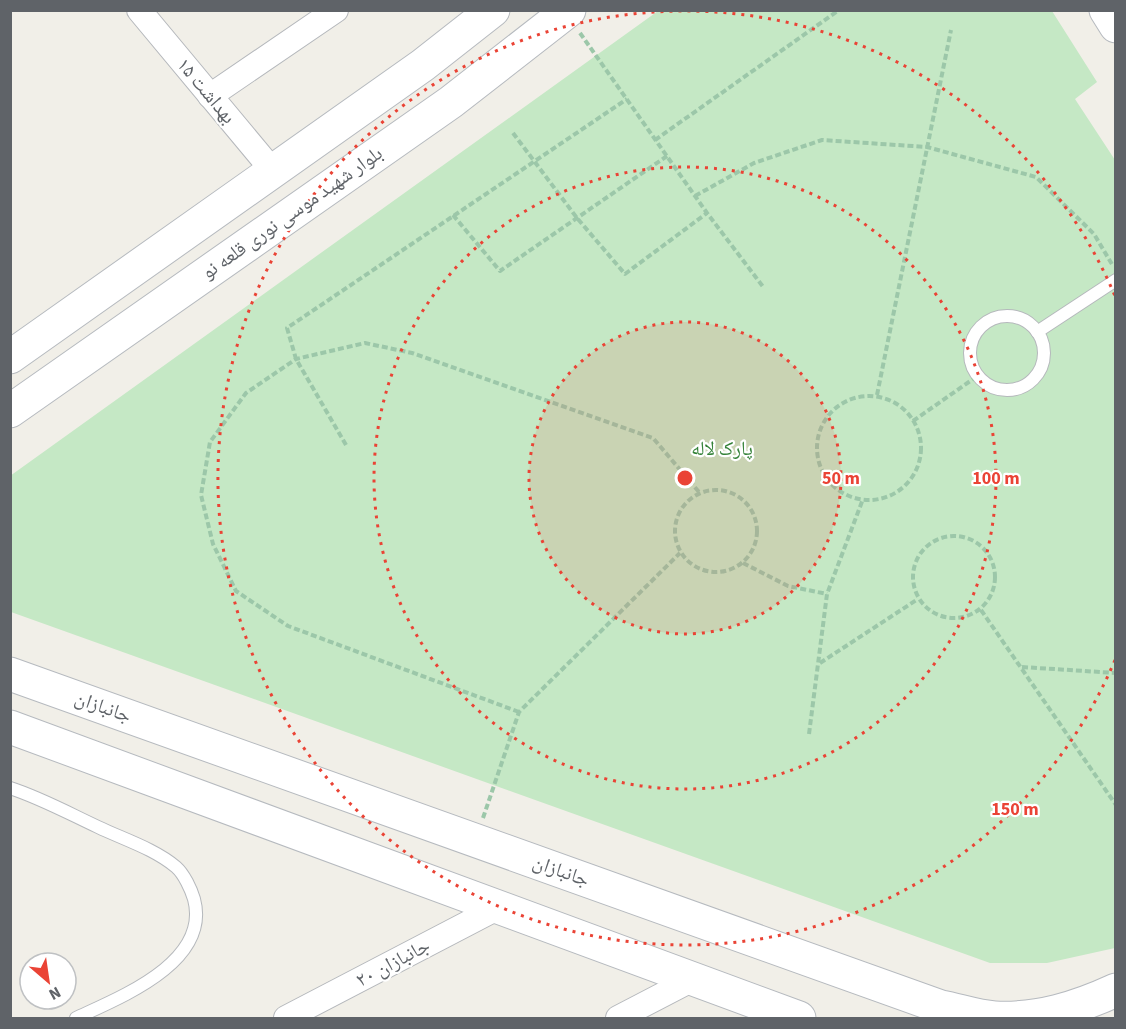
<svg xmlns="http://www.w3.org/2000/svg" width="1126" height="1029" font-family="'Source Sans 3','Noto Naskh Arabic',sans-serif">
<rect width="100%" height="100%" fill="#f1efe8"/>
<polygon fill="#c5e8c5" points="658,11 1052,11 1097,82 1075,99 1115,160 1115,948 1047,963 990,963 11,612 10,476"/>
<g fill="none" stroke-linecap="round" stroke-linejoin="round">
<defs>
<g id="lane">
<circle cx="1007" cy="353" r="37"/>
<polyline points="1037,332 1116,280"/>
<path d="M 10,788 C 41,798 70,814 98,827 C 123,839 155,849 176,867 C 184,874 191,889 194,899 C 211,962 121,997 76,1018"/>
</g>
<g id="street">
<polyline points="139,10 273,171"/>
<polyline points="210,96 336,10"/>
<polyline points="286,1018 499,907"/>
<polyline points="618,1018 693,979"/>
</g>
<g id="secondary">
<polyline points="1106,10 1116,26"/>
<polyline points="10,357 423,65 493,10"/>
<polyline points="10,411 451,102 569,10"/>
<path d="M 10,674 L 941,1007 C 958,1010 977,1017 995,1018 C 1038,1020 1077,1008 1116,990"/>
<polyline points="10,727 799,1018"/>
</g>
</defs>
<use href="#lane" stroke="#b5b8bc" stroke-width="14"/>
<use href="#street" stroke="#b5b8bc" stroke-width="26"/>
<use href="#secondary" stroke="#b6babf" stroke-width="35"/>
<g stroke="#9cc7a9" stroke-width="4" stroke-dasharray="6 3" stroke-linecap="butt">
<polyline points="580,33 707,213 764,288"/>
<polyline points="513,133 577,218 625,274 707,213"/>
<polyline points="655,140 839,10"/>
<polyline points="695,196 754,163 822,140 927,147 1036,177 1094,234 1113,266"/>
<polyline points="453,215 500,271 667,156"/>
<polyline points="877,395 951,30"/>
<circle cx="869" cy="448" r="52"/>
<polyline points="913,421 976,377"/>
<polyline points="346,445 296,359 287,328 627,99"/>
<circle cx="716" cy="531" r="41"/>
<circle cx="954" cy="577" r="41"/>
<polyline points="743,563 788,586 827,594"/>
<polyline points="981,610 1116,805"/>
<polyline points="820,663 918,599"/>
<polyline points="1022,667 1116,673"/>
<polyline points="519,712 288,626 236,591 213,544 201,495 210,442 246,393 296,359 365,343 412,353 653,438 699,492"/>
<polyline points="809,734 827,594 863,499"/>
<polyline points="483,818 519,712 680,553"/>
</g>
<use href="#lane" stroke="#fff" stroke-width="12"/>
<use href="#street" stroke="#fff" stroke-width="24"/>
<use href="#secondary" stroke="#fff" stroke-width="33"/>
</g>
<circle cx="685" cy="478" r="156" fill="#ea4335" fill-opacity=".12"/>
<g fill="none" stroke="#ea4335" stroke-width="3" stroke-dasharray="3 6">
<circle cx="685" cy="478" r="156"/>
<circle cx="685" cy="478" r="311"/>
<path d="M1115 660A467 467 0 1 1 1115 296"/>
</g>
<g text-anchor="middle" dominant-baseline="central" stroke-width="4.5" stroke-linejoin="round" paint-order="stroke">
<g font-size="20" fill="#5f6368" stroke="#fff">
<text transform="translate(206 91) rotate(50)">بهداشت ۱۵</text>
<text transform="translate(292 213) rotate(-35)">بلوار شهید موسی نوری قلعه نو</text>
<text transform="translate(103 707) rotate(20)">جانبازان</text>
<text transform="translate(561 871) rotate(20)">جانبازان</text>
<text transform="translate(393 963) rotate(-28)">جانبازان ۲۰</text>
</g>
<g font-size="20" fill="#348238" stroke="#fff">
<text x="722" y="449">پارک لاله</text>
</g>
</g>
<circle cx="685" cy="478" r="9" fill="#ea4335" stroke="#fff" stroke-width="3"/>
<g font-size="18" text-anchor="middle" font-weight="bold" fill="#ea4335" stroke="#fff" stroke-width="4.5" stroke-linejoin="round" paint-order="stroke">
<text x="841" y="484">50 m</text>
<text x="996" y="484">100 m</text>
<text x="1015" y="815">150 m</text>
</g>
<rect width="1126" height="1029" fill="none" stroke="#5f6368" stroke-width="24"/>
<g transform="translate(48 981) rotate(151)"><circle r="28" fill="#ffffff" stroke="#bfc1c3" stroke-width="1.5"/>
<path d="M0-4.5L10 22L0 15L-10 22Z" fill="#ea4335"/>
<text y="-9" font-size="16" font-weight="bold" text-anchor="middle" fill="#5f6368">N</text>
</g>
</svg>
